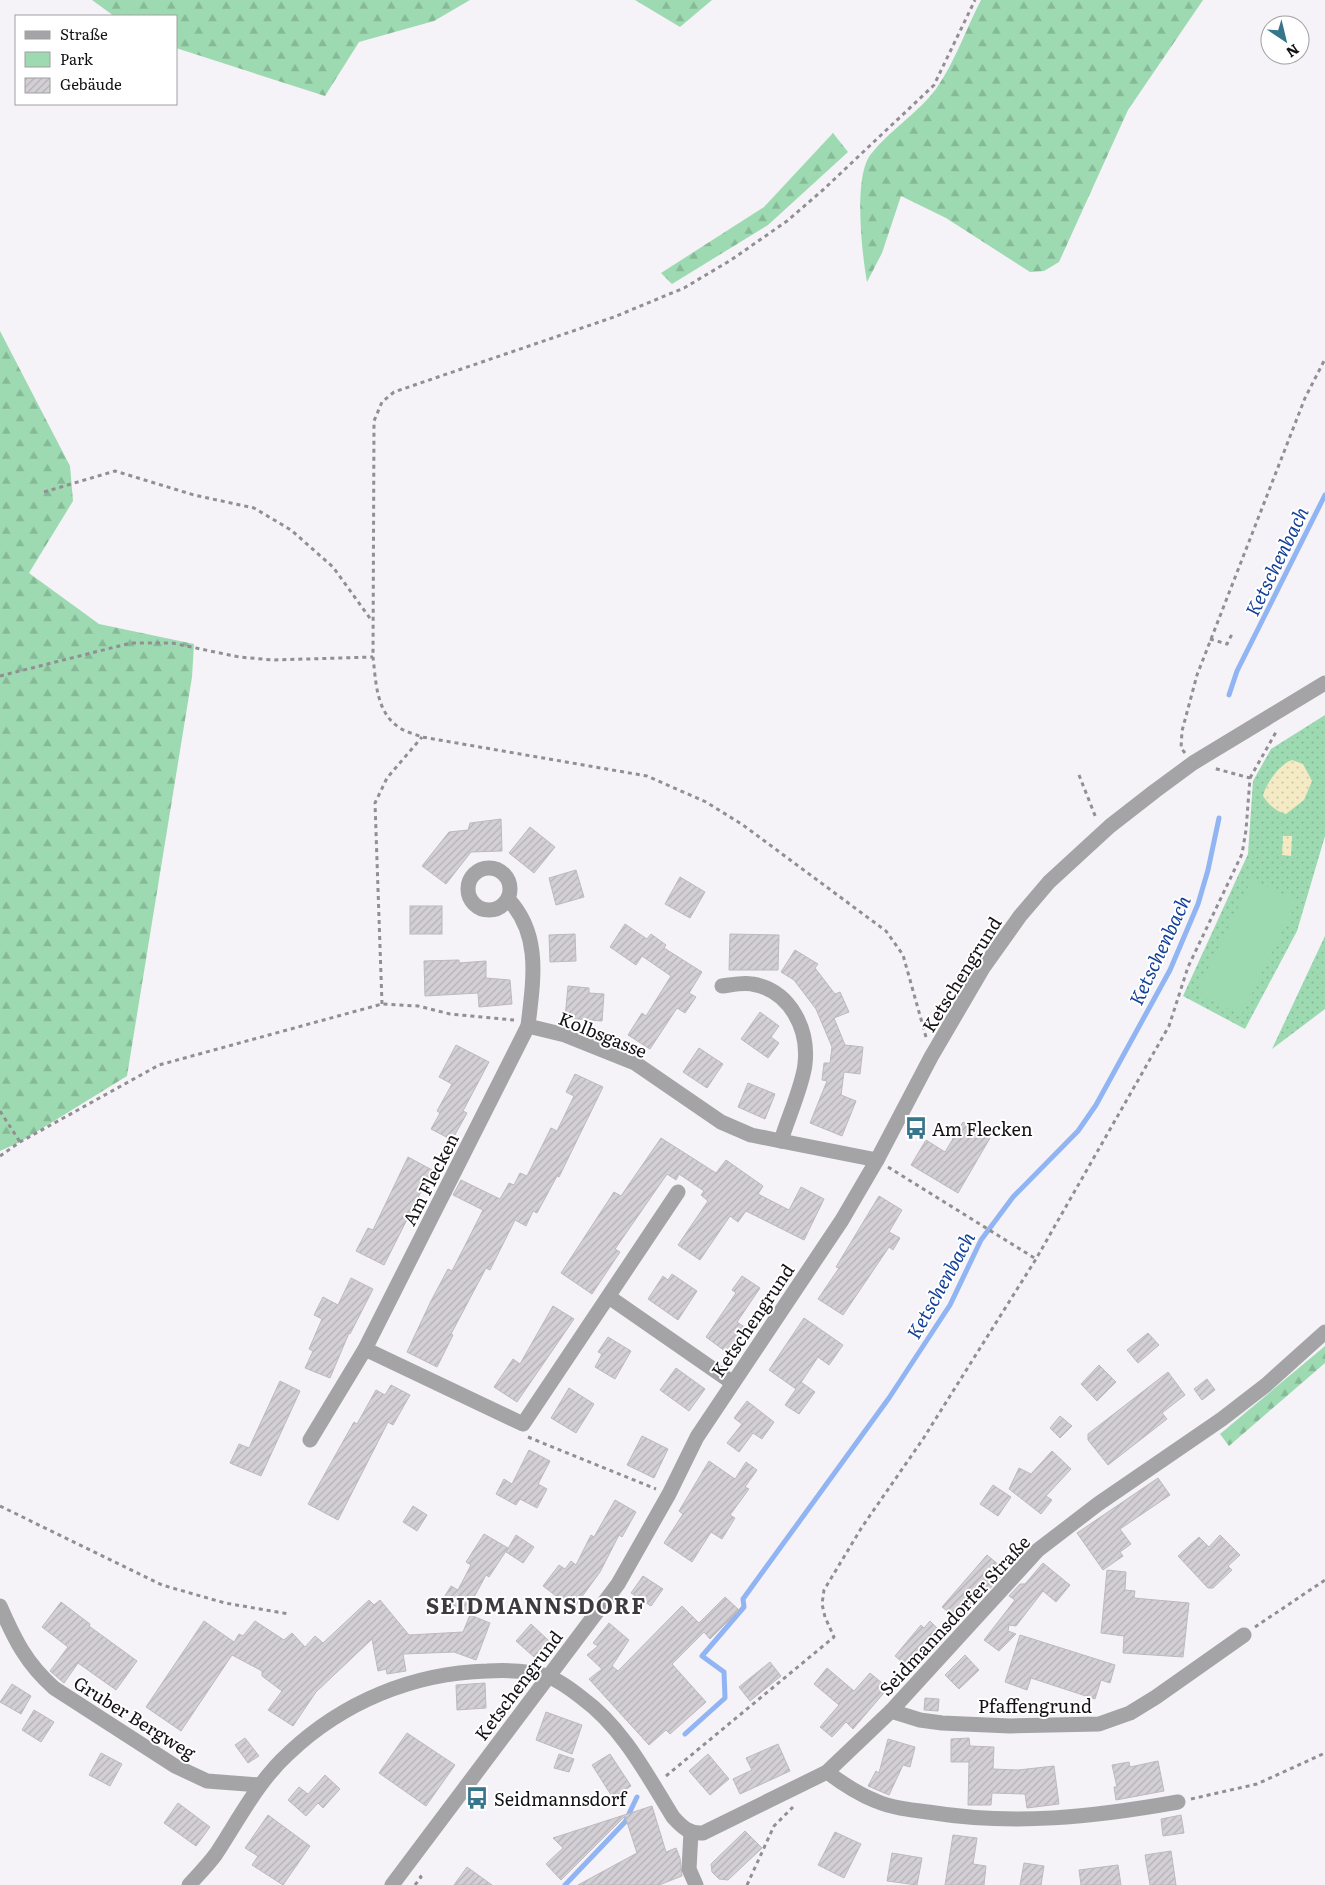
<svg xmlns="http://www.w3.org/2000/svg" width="1325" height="1885" font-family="Literata,serif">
<defs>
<pattern id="green-dots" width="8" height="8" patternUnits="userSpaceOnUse" patternTransform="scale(1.25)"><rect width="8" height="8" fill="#9ddab1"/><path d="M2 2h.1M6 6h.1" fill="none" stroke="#86ba97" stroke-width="1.8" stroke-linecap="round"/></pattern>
<pattern id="forest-firs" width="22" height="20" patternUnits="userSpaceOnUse" patternTransform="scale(1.25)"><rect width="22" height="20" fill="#9ddab1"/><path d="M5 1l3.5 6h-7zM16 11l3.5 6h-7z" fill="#86ba97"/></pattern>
<pattern id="sand-dots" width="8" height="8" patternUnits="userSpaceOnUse" patternTransform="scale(1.25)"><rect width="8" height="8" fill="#f4eac4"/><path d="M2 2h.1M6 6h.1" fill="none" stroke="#d0c8a8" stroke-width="1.8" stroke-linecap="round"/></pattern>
<pattern id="building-hatch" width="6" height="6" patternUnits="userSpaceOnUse" patternTransform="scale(1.25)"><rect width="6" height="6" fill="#d3cfd5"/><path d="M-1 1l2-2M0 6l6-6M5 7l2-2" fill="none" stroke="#b4b1b6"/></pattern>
</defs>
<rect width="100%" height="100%" fill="#f5f2f8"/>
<g fill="url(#green-dots)">
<polygon points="1325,715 1325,836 1297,931 1245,1029 1183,996 1248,854 1253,781 1271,749"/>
<polygon points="1325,936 1325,1009 1272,1049"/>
</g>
<g fill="url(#forest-firs)">
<polygon points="92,0 470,0 434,21 359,42 325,96 176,48 176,16 114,16"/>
<polygon points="635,0 712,0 680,27"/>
<path d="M 981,0 L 1203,0 L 1128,110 L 1059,262 L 1044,271 L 1030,272 L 946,218 L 901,196 L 882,253 L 867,282 C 862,254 853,176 871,154 C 890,130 918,113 936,89 C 955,62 966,29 981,0 Z"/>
<polygon points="833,133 848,152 768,225 672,284 661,273 764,207"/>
<polygon points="0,331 70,466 73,501 29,573 99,624 194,644 192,677 127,1076 20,1142 0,1151"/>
<polygon points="1325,1346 1325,1363 1229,1446 1220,1434"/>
</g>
<g fill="url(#sand-dots)">
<path d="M 1292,760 L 1303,764 L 1312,781 L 1304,800 L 1286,814 C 1276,812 1268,804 1263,796 C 1266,783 1280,764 1292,760 Z"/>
<polygon points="1283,836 1292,836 1291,856 1282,855"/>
</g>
<polygon fill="#9ddab1" points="1252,879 1297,901 1241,1015 1196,993"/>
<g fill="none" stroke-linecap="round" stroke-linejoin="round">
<g stroke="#91b4f2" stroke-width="5">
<polyline points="1229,695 1237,671 1325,495"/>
<polyline points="685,1734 725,1698 724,1672 702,1656 744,1607 743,1599 889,1398 950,1305 981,1240 1013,1197 1078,1131 1096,1105 1170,970 1198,904 1208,870 1219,818"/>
<polyline points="565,1885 625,1822 637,1797"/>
</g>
</g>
<g fill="url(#building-hatch)" stroke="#bcb9bf">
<polygon points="501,819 502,851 471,852 446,884 422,866 449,832 468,830 470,823"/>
<polygon points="530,827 555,847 534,873 509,853"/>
<polygon points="576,870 584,897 556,905 549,878"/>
<polygon points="680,877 705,892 690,918 665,904"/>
<rect x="410" y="906" width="32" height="28"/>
<polygon points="625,924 647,939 651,934 666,945 664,948 702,972 689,993 696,997 685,1013 677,1008 650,1049 628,1035 642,1013 646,1016 671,976 642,956 636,965 610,947"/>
<polygon points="575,934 576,961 550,962 549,935"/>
<polygon points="730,934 779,935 778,970 729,970"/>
<polygon points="795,950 818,964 815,968 835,994 840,992 849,1012 834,1018 845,1045 863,1047 860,1074 844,1072 841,1095 856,1101 842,1136 810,1123 827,1081 822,1080 824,1063 830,1063 832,1047 816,1009 794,980 781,972"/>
<polygon points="459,960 459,963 486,961 486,978 510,980 512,1004 479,1007 478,993 425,996 424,961"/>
<polygon points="568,986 589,988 589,993 604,994 602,1021 565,1018"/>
<polygon points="760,1012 779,1026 771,1037 779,1043 768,1058 741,1039"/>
<polygon points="456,1045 489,1062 463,1111 467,1113 452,1140 431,1129 440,1113 437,1111 452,1084 439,1077"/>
<polygon points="699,1048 723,1064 707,1088 683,1072"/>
<polygon points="575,1074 603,1087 559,1177 557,1176 537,1213 533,1211 526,1226 515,1220 490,1270 486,1268 451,1334 453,1335 437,1367 407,1352 431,1301 448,1269 452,1271 483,1210 453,1195 461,1180 500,1199 509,1183 514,1185 520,1173 527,1176 551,1128 557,1131 574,1096 566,1092"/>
<polygon points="748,1083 775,1094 765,1119 738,1107"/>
<polygon points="963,1122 990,1138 958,1193 911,1165 926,1140 945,1152"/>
<polygon points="661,1138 716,1173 726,1160 763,1186 758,1194 789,1210 801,1187 824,1199 804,1240 746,1211 738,1222 730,1216 700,1260 678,1245 708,1201 701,1195 704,1191 679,1174 676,1180 667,1174 615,1249 620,1252 592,1294 561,1273 614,1192 621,1196"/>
<polygon points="408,1157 432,1170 384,1265 356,1251 368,1228 373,1230"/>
<polygon points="879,1196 902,1210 889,1232 900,1238 893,1250 889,1247 843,1315 818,1299 839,1268 836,1267"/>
<polygon points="672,1274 697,1291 678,1320 648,1299 663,1276 668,1280"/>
<polygon points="742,1276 760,1288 737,1322 746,1328 729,1354 706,1337 736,1293 732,1290"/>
<polygon points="351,1278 373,1289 350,1334 349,1333 330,1378 305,1368 313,1351 309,1349 322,1319 314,1315 323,1297 338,1305"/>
<polygon points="553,1306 574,1319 517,1402 494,1387 513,1359 520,1364"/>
<polygon points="804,1318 843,1345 829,1365 818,1357 800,1384 801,1382 815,1392 799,1414 785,1405 796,1389 769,1370"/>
<polygon points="1148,1333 1159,1345 1138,1363 1127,1350"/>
<polygon points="608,1337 631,1351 615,1379 595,1367 602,1354 598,1352"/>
<polygon points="1099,1365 1116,1382 1097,1401 1081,1384"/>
<polygon points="676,1368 705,1389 689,1411 660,1390"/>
<polygon points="1168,1372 1185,1395 1162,1413 1167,1419 1108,1465 1088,1440 1088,1434"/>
<polygon points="1207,1379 1215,1390 1202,1400 1194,1389"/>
<polygon points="280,1381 300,1391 261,1476 230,1463 239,1444 249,1448"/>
<polygon points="391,1385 410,1395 393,1425 388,1422 338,1520 308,1504 354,1422 357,1424 376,1390 385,1395"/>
<polygon points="569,1388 594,1404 576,1433 551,1418"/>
<polygon points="747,1401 774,1422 762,1439 753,1433 739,1452 727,1443 742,1424 734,1418"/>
<polygon points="1060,1416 1072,1426 1060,1438 1050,1428"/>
<polygon points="642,1436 668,1449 654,1478 627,1465"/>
<polygon points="529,1450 550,1461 538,1484 547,1489 537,1508 520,1499 516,1505 496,1494 504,1479 512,1484"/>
<polygon points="1052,1451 1071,1469 1046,1496 1052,1500 1041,1514 1009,1489 1019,1468 1031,1474"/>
<polygon points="709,1461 735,1479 746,1462 757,1470 745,1487 749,1489 730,1515 735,1518 722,1539 711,1532 692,1562 664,1543 683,1514 679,1511"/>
<polygon points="1158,1478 1170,1495 1120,1529 1131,1544 1120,1552 1123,1556 1103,1570 1077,1533"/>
<polygon points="993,1485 1011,1497 998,1516 980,1504"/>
<polygon points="615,1500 636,1512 622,1537 619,1535 600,1572 573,1609 543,1586 559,1565 565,1569 571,1561 576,1565 591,1535 594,1537"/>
<polygon points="413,1506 427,1515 417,1531 403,1522"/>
<polygon points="484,1534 508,1548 489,1577 486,1575 466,1612 443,1599 451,1586 458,1590 471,1565 466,1562"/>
<polygon points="516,1535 534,1547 523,1563 506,1552"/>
<polygon points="1220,1535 1240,1555 1228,1566 1232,1570 1213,1588 1208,1588 1178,1556 1199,1537 1209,1547"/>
<polygon points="987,1555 1006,1571 960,1621 942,1607"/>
<polygon points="1043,1563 1070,1585 1056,1602 1043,1591 1016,1626 1009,1625 1008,1631 1016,1634 999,1651 984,1640 1015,1600 1009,1596 1020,1584 1025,1584"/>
<polygon points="1107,1570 1126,1572 1125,1590 1135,1591 1134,1598 1189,1603 1183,1657 1123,1653 1124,1636 1101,1633"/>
<polygon points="643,1576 663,1589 651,1606 631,1593"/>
<polygon points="725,1597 739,1610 710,1639 704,1632 672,1664 706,1702 670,1734 666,1730 649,1745 589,1679 602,1669 587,1655 598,1646 593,1643 609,1623 629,1640 612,1666 618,1671 682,1606 699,1623"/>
<polygon points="369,1600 374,1605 380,1600 409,1635 463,1632 470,1615 490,1623 476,1660 454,1652 403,1654 406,1671 387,1674 386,1669 378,1671 372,1639 316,1692 293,1726 268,1710 282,1691 262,1676 262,1671 232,1655 181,1731 146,1707 204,1621 234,1642 239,1634 243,1636 255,1621 284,1640 292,1633 305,1647 315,1636 323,1643"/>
<polygon points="61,1602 90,1624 89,1626 137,1661 116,1690 78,1663 64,1683 50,1671 68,1647 42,1627"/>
<polygon points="930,1621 946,1637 913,1671 895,1656 921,1625 924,1628"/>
<polygon points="531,1624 549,1641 534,1657 516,1641"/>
<polygon points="1020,1635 1115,1665 1110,1683 1101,1680 1095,1699 1031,1678 1027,1690 1005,1682"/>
<polygon points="965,1655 979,1670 959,1689 945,1675"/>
<polygon points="770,1662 781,1676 750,1701 739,1687"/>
<polygon points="827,1668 854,1691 870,1673 888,1688 853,1729 846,1722 832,1737 820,1727 839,1705 814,1684"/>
<polygon points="485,1683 486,1708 457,1710 456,1685"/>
<polygon points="12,1684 31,1696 21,1714 0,1702"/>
<polygon points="925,1698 939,1699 938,1711 924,1710"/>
<polygon points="34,1710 54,1722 41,1742 22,1730"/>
<polygon points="546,1712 582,1725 572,1754 536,1740"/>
<polygon points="407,1733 455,1765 426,1806 379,1773"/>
<polygon points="245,1738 259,1756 248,1763 235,1745"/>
<polygon points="969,1738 970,1746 994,1747 993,1769 1018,1770 1054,1766 1059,1804 1027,1808 1025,1794 992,1793 991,1805 968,1805 969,1762 951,1762 951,1739"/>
<polygon points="888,1739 915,1747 910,1767 903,1765 889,1795 868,1786 876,1771 879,1773"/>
<polygon points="778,1744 790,1771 740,1794 733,1779 752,1770 746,1758"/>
<polygon points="101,1753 122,1764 110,1786 89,1775"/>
<polygon points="559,1754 574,1759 569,1772 554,1768"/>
<polygon points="610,1754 631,1786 613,1798 592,1765"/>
<polygon points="708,1754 729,1779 710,1795 689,1771"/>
<polygon points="1158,1761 1164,1791 1116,1800 1114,1787 1117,1787 1112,1765 1129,1762 1130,1767"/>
<polygon points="325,1775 340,1789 323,1808 318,1803 306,1816 288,1800 299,1787 308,1794"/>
<polygon points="178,1803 210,1827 196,1846 164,1823"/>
<polygon points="652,1806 666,1852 676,1848 680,1858 682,1876 659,1885 578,1885 637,1853 625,1816 561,1880 546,1864 563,1848 553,1838"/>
<polygon points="268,1815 310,1846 283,1885 252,1865 258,1856 245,1848"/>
<polygon points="1181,1815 1184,1833 1163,1836 1161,1819"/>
<polygon points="745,1831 762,1848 728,1880 719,1879 712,1872 711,1864"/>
<polygon points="835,1832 861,1844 844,1878 818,1865"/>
<polygon points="953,1835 977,1838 973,1864 986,1866 984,1885 945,1885"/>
<polygon points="1171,1851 1176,1885 1150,1885 1145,1855"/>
<polygon points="892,1853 922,1858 917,1885 887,1881"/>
<polygon points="1024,1863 1044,1866 1041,1885 1020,1885"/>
<polygon points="1118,1865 1121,1885 1081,1885 1079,1870"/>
<polygon points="467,1867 492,1885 454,1885"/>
</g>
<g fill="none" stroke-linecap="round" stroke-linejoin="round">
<g stroke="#918f93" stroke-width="3" stroke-dasharray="4 4" stroke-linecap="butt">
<polyline points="44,492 115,471 194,495 254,508 291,530 333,567 372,621"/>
<polyline points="1210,639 1227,644 1232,634"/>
<polyline points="0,676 131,643 172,643 239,657 273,660 373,657"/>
<polyline points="1185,753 1181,748 1182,731 1197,675 1305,398 1325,359"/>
<polyline points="1079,775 1096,818"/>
<polyline points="1250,778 1276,732"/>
<polyline points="382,1004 375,803 387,778 422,737"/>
<path d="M 926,1037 L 903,955 L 886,931 L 743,825 L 706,802 L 647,776 L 422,737 C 415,734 406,732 400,728 C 376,713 376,682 373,657 L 374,421 L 382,402 L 394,392 L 614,317 L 684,288 L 731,260 L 787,221 L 824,189 L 934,85 L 975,0"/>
<polyline points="0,1111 20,1142"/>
<polyline points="0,1156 20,1142 159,1065 382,1004 418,1006 450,1014 514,1020"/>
<polyline points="888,1167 1036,1259"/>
<polyline points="528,1437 656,1489"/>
<polyline points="0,1506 162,1585 225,1603 289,1614"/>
<polyline points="1255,1627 1325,1580"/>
<polyline points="666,1776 834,1637 825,1617 822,1604 824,1590 862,1527 923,1439 1036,1259 1169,1026 1188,967 1242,854 1246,830 1250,778 1213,768"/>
<polyline points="1191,1799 1257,1784 1325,1753"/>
<polyline points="415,1885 421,1877 418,1874"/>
<polyline points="747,1885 774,1826 793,1807"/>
</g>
<g stroke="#a4a4a7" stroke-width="15">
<circle cx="489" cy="889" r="21"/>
<path d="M 508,899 C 542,935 533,981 528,1026 L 565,1035 L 635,1063 L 721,1122 L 751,1135 L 781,1141"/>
<path d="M 722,986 C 731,985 743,982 752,984 C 790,990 809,1029 805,1064 C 803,1085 787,1120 781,1141 L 877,1160"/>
<polyline points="609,1297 733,1383"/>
<polyline points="365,1349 523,1424 678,1192"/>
<polyline points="310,1440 365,1349 528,1026"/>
<path d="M 0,1606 C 15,1640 26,1663 54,1688 L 175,1766 L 207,1781 L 260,1785"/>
<polyline points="891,1711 920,1720 942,1723 1010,1726 1099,1724 1130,1713 1156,1697 1244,1635"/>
<path d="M 827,1772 C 843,1784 858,1794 876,1801 C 892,1808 911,1810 928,1812 C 1014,1826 1093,1817 1178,1802"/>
<polyline points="691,1832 689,1869 696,1885"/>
<path d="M 189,1885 C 198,1875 208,1865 216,1854 C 239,1819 258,1781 289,1753 C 343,1702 413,1673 487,1671 C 506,1670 527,1670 547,1676 C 558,1680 572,1690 582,1698 C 623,1728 647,1775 673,1817 C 682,1827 689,1834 703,1833 L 827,1772 L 891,1711 L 1038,1550 L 1098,1504 L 1222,1419 L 1266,1385 L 1325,1332"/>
<polyline points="392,1885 618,1584 669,1494 697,1437 842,1220 877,1160 931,1057 983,968 1020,916 1049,882 1110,826 1155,791 1193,763 1325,683"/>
</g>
</g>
<defs>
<symbol id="bus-bare" viewBox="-9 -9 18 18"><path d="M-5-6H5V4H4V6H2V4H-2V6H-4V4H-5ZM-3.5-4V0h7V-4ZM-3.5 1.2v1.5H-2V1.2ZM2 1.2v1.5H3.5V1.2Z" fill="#36758a" stroke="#fff" stroke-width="2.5" paint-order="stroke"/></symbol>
</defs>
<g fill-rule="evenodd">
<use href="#bus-bare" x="900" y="1112" width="32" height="32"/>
<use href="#bus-bare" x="461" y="1782" width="32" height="32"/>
</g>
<g text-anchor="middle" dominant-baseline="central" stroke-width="4" stroke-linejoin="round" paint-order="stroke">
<g font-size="18" fill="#141214" stroke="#fff">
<text transform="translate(961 974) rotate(-58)">Ketschengrund</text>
<text transform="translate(603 1034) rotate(22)">Kolbsgasse</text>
<text transform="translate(430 1179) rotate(-63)">Am Flecken</text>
<text transform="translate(752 1320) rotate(-56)">Ketschengrund</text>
<text transform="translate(954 1615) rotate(-47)">Seidmannsdorfer Straße</text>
<text transform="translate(518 1685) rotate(-53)">Ketschengrund</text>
<text x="1035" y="1705">Pfaffengrund</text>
<text transform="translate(135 1717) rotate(32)">Gruber Bergweg</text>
</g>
<g font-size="18" fill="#141214" stroke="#fff" text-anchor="start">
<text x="932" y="1128">Am Flecken</text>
<text x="494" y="1798">Seidmannsdorf</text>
</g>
<g font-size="19" font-style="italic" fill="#134097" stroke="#fff">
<text transform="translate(1276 561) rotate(-64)">Ketschenbach</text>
<text transform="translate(1159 950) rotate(-65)">Ketschenbach</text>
<text transform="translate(940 1285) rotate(-61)">Ketschenbach</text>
</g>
<g font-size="22" font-weight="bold" letter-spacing="1" fill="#3e3b40" stroke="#fff">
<text x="536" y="1604">SEIDMANNSDORF</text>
</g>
</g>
<rect x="15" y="15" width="162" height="90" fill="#ffffff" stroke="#a1a0a1"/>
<rect x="25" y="31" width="25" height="8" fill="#a4a4a7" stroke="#a1a0a1"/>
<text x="60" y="40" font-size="15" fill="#141214">Straße</text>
<rect x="25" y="52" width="25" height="15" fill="#9ddab1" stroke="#a1a0a1"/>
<text x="60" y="65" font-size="15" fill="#141214">Park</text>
<rect x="25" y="78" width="25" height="15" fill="url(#building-hatch)" stroke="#a1a0a1"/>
<text x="60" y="90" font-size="15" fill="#141214">Gebäude</text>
<g transform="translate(1285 40) rotate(145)"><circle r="24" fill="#ffffff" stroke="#a1a0a1"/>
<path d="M0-4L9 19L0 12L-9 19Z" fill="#36758a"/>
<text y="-8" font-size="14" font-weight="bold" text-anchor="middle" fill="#141214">N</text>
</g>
</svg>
